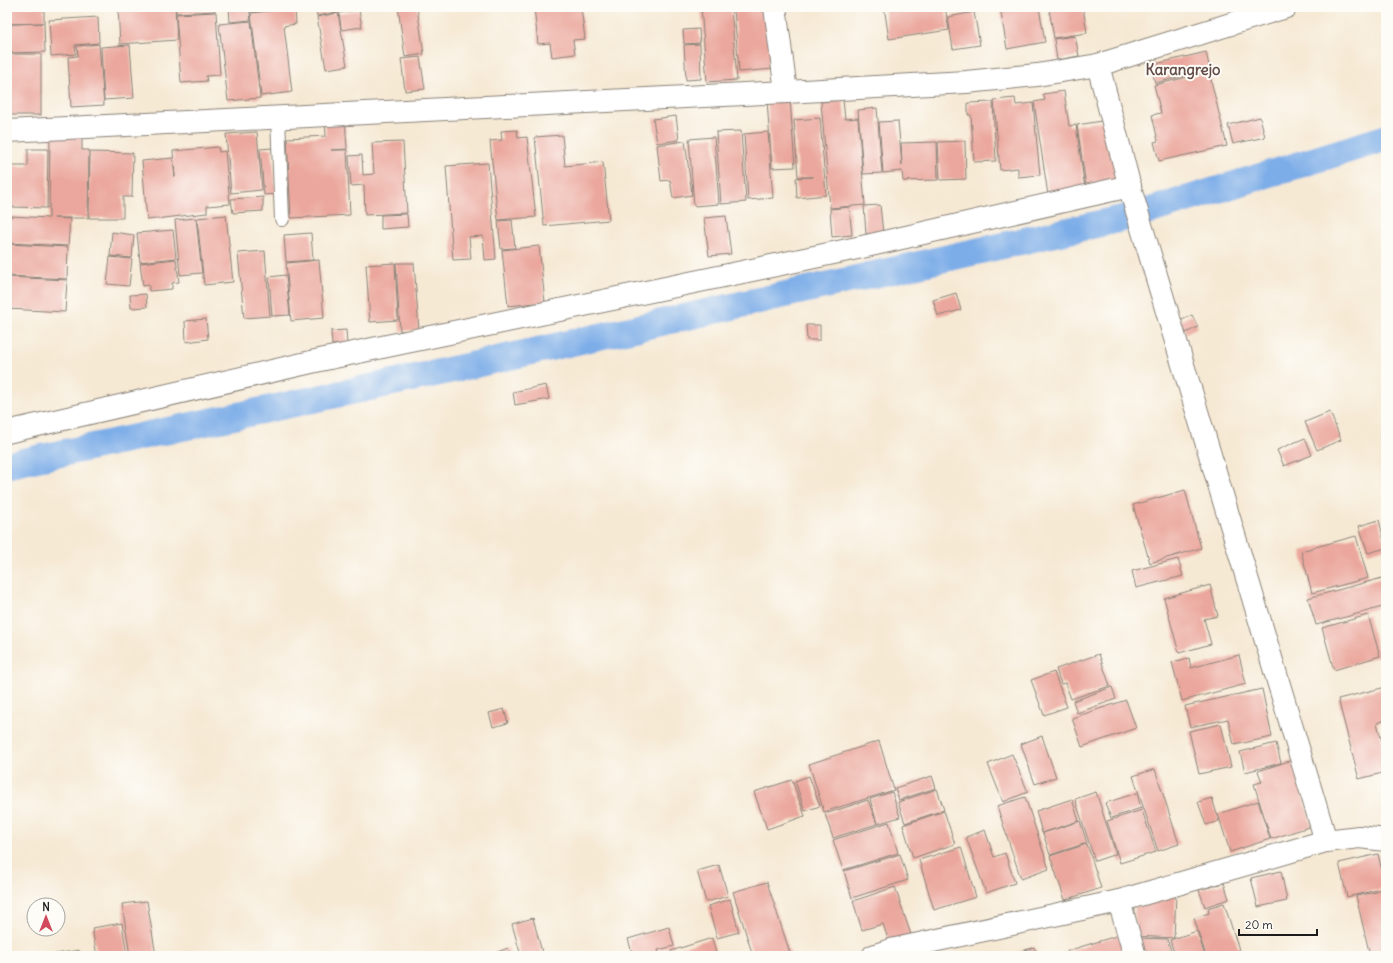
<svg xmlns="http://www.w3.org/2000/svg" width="1393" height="963" font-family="Delius,sans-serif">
<rect width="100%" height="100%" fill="#fdfcf7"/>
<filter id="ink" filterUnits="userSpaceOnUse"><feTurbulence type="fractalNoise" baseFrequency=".025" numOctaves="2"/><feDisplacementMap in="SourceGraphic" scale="8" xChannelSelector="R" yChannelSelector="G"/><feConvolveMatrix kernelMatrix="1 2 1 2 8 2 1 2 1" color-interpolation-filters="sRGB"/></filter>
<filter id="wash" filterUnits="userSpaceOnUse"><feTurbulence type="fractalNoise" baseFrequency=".012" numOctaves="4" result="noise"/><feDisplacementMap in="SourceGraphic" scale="16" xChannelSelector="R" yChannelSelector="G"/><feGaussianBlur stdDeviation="0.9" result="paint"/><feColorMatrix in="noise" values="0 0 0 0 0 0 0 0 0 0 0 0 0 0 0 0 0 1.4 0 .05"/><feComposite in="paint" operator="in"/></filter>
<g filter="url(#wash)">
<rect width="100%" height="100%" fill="#f6e9d4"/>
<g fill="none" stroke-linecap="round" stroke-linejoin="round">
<polyline stroke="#7dade8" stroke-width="27" points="7,465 437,373 1129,217 1386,138"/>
</g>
<g id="blocks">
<g fill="#eba79d">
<polygon points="7,7 44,7 44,23 11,24 44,23 45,52 7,53"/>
<polygon points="118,7 175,7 177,40 120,44"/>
<polygon points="176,7 215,7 215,11 176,13"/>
<polygon points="229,7 249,7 251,20 230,22"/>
<polygon points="250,7 287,7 287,8 251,12"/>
<polygon points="315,7 337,7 338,12 317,16"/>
<polygon points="398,7 417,7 424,54 405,57"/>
<polygon points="534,7 581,7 585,39 573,40 575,54 552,57 550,43 538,44"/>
<polygon points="701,7 731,7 737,80 707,82"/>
<polygon points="769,7 774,69 739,72 734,9"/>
<polygon points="884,7 945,7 949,30 889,39"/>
<polygon points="948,7 958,7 959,9 949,11"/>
<polygon points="1000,7 1039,7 1045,42 1007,49"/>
<polygon points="1061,7 1083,7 1087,33 1054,38 1049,9"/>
<polygon points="295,8 296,24 284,26 292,92 261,96 251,13"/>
<polygon points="359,10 362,27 341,30 347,66 326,69 317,17 338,13 341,29 339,13"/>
<polygon points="216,12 220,75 206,76 207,81 181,83 176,14"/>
<polygon points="974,12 980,45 953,49 948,17"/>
<polygon points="98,17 99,43 75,45 76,54 51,56 49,20"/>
<polygon points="251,21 260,98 228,101 219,24"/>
<polygon points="699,29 700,43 684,44 683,30"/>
<polygon points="1075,36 1079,56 1057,60 1054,39"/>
<polygon points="99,44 104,105 71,107 68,57 78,56 77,46"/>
<polygon points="700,44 701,79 686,80 684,45"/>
<polygon points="130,45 134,98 104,100 101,47"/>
<polygon points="1206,52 1210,70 1155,83 1151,65"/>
<rect x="7" y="54" width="34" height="61"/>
<polygon points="420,57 425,89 405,91 401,59"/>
<polygon points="1209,72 1227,146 1159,161 1154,142 1158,141 1152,115 1161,113 1154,85"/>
<polygon points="1064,91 1069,126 1076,125 1085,189 1048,195 1034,102 1045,100 1043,94"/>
<polygon points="1015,98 1016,105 1033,103 1040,175 1018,177 1018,168 1000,170 994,100"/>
<polygon points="790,99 795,167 772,168 767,101"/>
<polygon points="843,100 845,119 858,118 865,205 830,208 821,102"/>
<polygon points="993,102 996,161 974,162 971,115 968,115 968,103"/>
<polygon points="877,108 882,173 863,174 858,110"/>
<polygon points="676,116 679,140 657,143 653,119"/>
<polygon points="1260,117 1265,137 1233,144 1228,125"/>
<polygon points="325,118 345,118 347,149 331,150 347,150 350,215 291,218 287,138 326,136"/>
<polygon points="820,118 826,195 797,198 796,178 813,177 798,177 794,120"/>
<polygon points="1108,120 1117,181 1086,186 1077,125"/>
<polygon points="898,121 902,165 901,143 937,142 938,180 903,181 902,171 883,173 879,122"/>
<polygon points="517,130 518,138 527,137 536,217 498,220 490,141 502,140 501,131"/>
<polygon points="741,131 746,202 721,204 716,132"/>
<polygon points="257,132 262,190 231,193 226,134"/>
<polygon points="768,132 773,198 748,200 744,134"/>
<polygon points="50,134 82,135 82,150 89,150 88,218 54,218 70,219 68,246 8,243 10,216 49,218"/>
<polygon points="562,135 565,166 603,162 609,220 544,226 535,137"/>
<polygon points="714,137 719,204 694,206 689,139"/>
<polygon points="685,141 692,195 673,198 670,180 661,181 657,145"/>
<polygon points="965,141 966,179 940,180 938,142"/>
<polygon points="403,142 407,213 365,215 364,185 351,186 349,156 362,155 363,175 374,174 372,143"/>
<polygon points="218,147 219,152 225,151 230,204 207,206 207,213 147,220 142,161 173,158 175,177 173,151"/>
<polygon points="272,148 276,194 264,195 260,149"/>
<polygon points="28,149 48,149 47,208 11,207 11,166 28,166"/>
<polygon points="90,152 133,153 132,197 123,197 123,218 89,218"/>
<polygon points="488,163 496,259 485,260 483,236 469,237 471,259 453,260 446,166"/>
<polygon points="263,197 263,211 233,213 231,199"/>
<polygon points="880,205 883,233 866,234 864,206"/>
<polygon points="849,207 852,235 832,237 830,209"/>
<polygon points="407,214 408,227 381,229 381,215"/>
<polygon points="226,215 233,282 204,285 197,218"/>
<polygon points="726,216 731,254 709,256 704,218"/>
<polygon points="196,218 202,273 180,275 175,220"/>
<polygon points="512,220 515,248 501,249 498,221"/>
<polygon points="173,230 176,258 140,262 137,233"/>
<polygon points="112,232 134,235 132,258 110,256"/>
<polygon points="311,233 313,260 286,262 284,235"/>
<polygon points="7,244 68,247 67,279 7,276"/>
<polygon points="539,246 545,302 508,306 502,250"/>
<polygon points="265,251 270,316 244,318 238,253"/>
<polygon points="110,257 132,259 129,286 107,284"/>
<polygon points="176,259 179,282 172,283 172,289 149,291 149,285 143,286 140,263"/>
<polygon points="319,260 324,318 291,321 286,263"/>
<polygon points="395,263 398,320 370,322 366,265"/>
<polygon points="396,263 414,263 419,330 400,331"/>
<polygon points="286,275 290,315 272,316 269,277"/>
<polygon points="7,277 67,280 65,312 7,309"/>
<polygon points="956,293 961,310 938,316 933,300"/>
<polygon points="146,294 147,307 131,308 130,295"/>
<polygon points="1192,315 1198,327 1186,333 1180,321"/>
<polygon points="206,319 208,339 186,342 185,321"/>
<polygon points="806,325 820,325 820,340 807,340"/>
<polygon points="346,330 347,344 332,345 331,331"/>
<polygon points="546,385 549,399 515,405 513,392"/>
<polygon points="1330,412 1341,440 1317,450 1305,422"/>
<polygon points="1305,438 1312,455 1284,466 1277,450"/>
<polygon points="1185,490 1201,548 1150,563 1133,505"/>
<polygon points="1379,520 1386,548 1368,553 1359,526"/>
<polygon points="1356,536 1368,578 1312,593 1301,551"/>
<polygon points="1178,559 1183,576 1136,588 1132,571"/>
<polygon points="1386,577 1386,606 1316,625 1308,598"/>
<polygon points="1210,585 1218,616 1204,619 1211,644 1179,653 1164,598"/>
<polygon points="1368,615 1380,656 1334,670 1322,628"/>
<polygon points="1099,654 1110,686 1071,699 1065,683 1061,684 1056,669"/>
<polygon points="1239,655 1246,684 1182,701 1172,662 1189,658 1191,668"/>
<polygon points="1054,672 1067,707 1044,715 1031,680"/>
<polygon points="1112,687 1116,699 1077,713 1073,701"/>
<polygon points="1386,687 1386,720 1377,723 1386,756 1386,772 1359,779 1338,699"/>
<polygon points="1262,689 1272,737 1234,745 1228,719 1190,727 1185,706"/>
<polygon points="1126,700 1136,728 1082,747 1072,718"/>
<polygon points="504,709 508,723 493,727 489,713"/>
<polygon points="1221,724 1231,767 1199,774 1189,731"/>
<polygon points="1042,736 1056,777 1035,784 1021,744"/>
<polygon points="879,741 894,790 824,812 809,764"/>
<polygon points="1276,743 1281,763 1245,772 1240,752"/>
<polygon points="1012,754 1028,792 1003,802 988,764"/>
<polygon points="1292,760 1312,826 1271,839 1254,784 1262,782 1258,771"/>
<polygon points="1155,769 1179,844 1158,851 1133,776"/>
<polygon points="809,776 820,806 805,811 795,781"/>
<polygon points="932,776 936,788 899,800 895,788"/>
<polygon points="792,780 805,816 767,829 754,792"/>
<polygon points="937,789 944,810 905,823 898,802"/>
<polygon points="892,792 900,817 877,824 870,799"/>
<polygon points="1096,792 1116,854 1095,861 1075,799"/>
<polygon points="1137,793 1141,808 1111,818 1105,803"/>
<polygon points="1025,797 1049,869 1021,879 997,806"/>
<polygon points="1212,798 1219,821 1206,825 1198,802"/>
<polygon points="1072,799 1079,821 1042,833 1036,811"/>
<polygon points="868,800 877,824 833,838 825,814"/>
<polygon points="1258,801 1270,839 1230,852 1218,814"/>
<polygon points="1142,810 1156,852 1120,863 1107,821"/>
<polygon points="944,811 955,844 913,858 903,825"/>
<polygon points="1080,821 1087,843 1050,855 1043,833"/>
<polygon points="889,822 898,853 843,870 833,840"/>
<polygon points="985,830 994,857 1005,853 1015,883 986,893 966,837"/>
<polygon points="1087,844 1101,888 1065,900 1050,856"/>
<polygon points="961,847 976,897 934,910 919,860"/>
<polygon points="900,854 908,880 852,898 844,871"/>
<polygon points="1378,854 1386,888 1347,897 1339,863"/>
<polygon points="719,865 728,896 706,902 697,871"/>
<polygon points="1281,871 1287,901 1258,907 1251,878"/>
<polygon points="767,882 791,956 753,956 733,892"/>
<polygon points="1224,883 1229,899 1205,907 1199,890"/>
<polygon points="895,887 913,941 891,948 883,924 862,930 853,901"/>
<polygon points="1386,890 1386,956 1370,956 1356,896"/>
<polygon points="1176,895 1174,938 1134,936 1135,907"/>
<polygon points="730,899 739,932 717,938 708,906"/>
<polygon points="147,901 156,956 130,956 122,904"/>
<polygon points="1224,903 1241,956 1206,956 1194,918 1209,913 1208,908"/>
<polygon points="533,918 543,956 521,956 512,924"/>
<polygon points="122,923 127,956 97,956 92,928"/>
<polygon points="669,927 674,946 658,950 660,956 633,956 628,939"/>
<polygon points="1197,931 1205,956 1175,956 1170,940"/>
<polygon points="1126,933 1133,956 1069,956 1067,951"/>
<polygon points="712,938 716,953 708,956 672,956 671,951"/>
<polygon points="1137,938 1167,939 1173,956 1143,956"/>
<polygon points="1034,947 1038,956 1007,956"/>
<polygon points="508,948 511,956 487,956"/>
<polygon points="79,950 80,956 50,956 50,955"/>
</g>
</g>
</g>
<g filter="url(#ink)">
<use href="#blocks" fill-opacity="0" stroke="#898278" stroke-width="1"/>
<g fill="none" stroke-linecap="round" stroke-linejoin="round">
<defs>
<polyline id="service" points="278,118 282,219"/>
<g id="minor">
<polyline points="775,7 786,92"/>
<polyline points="1098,65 1132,195 1326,841"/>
<polyline points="7,131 786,92 966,82 1037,75 1098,65 1286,7"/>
<polyline points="7,432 320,360 862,247 1130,186"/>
<polyline points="1119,901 1135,956"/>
<polyline points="873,956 891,950 1119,901 1326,841 1359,837 1386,840"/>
</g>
</defs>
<use href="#service" stroke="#898278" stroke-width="16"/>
<use href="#minor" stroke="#898278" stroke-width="24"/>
<use href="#service" stroke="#fff" stroke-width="14"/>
<use href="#minor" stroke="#fff" stroke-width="22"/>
</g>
</g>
<g text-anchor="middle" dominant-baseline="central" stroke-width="4" stroke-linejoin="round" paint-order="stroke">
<g font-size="15" font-weight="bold" fill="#644d49" stroke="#fdfcf7">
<text x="1183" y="69">Karangrejo</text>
</g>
</g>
<rect width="1393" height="963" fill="none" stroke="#fdfcf7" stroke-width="24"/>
<g transform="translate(46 917)"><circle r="19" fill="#fdfcf7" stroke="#a3a29f"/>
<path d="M0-3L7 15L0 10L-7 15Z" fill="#d1495b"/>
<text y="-6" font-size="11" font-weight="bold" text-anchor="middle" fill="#1c1c1c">N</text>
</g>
<path d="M1239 929v6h78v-6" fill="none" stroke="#1c1c1c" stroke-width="2"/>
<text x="1245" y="929" font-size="12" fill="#1c1c1c" stroke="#fdfcf7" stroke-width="3" paint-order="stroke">20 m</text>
</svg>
